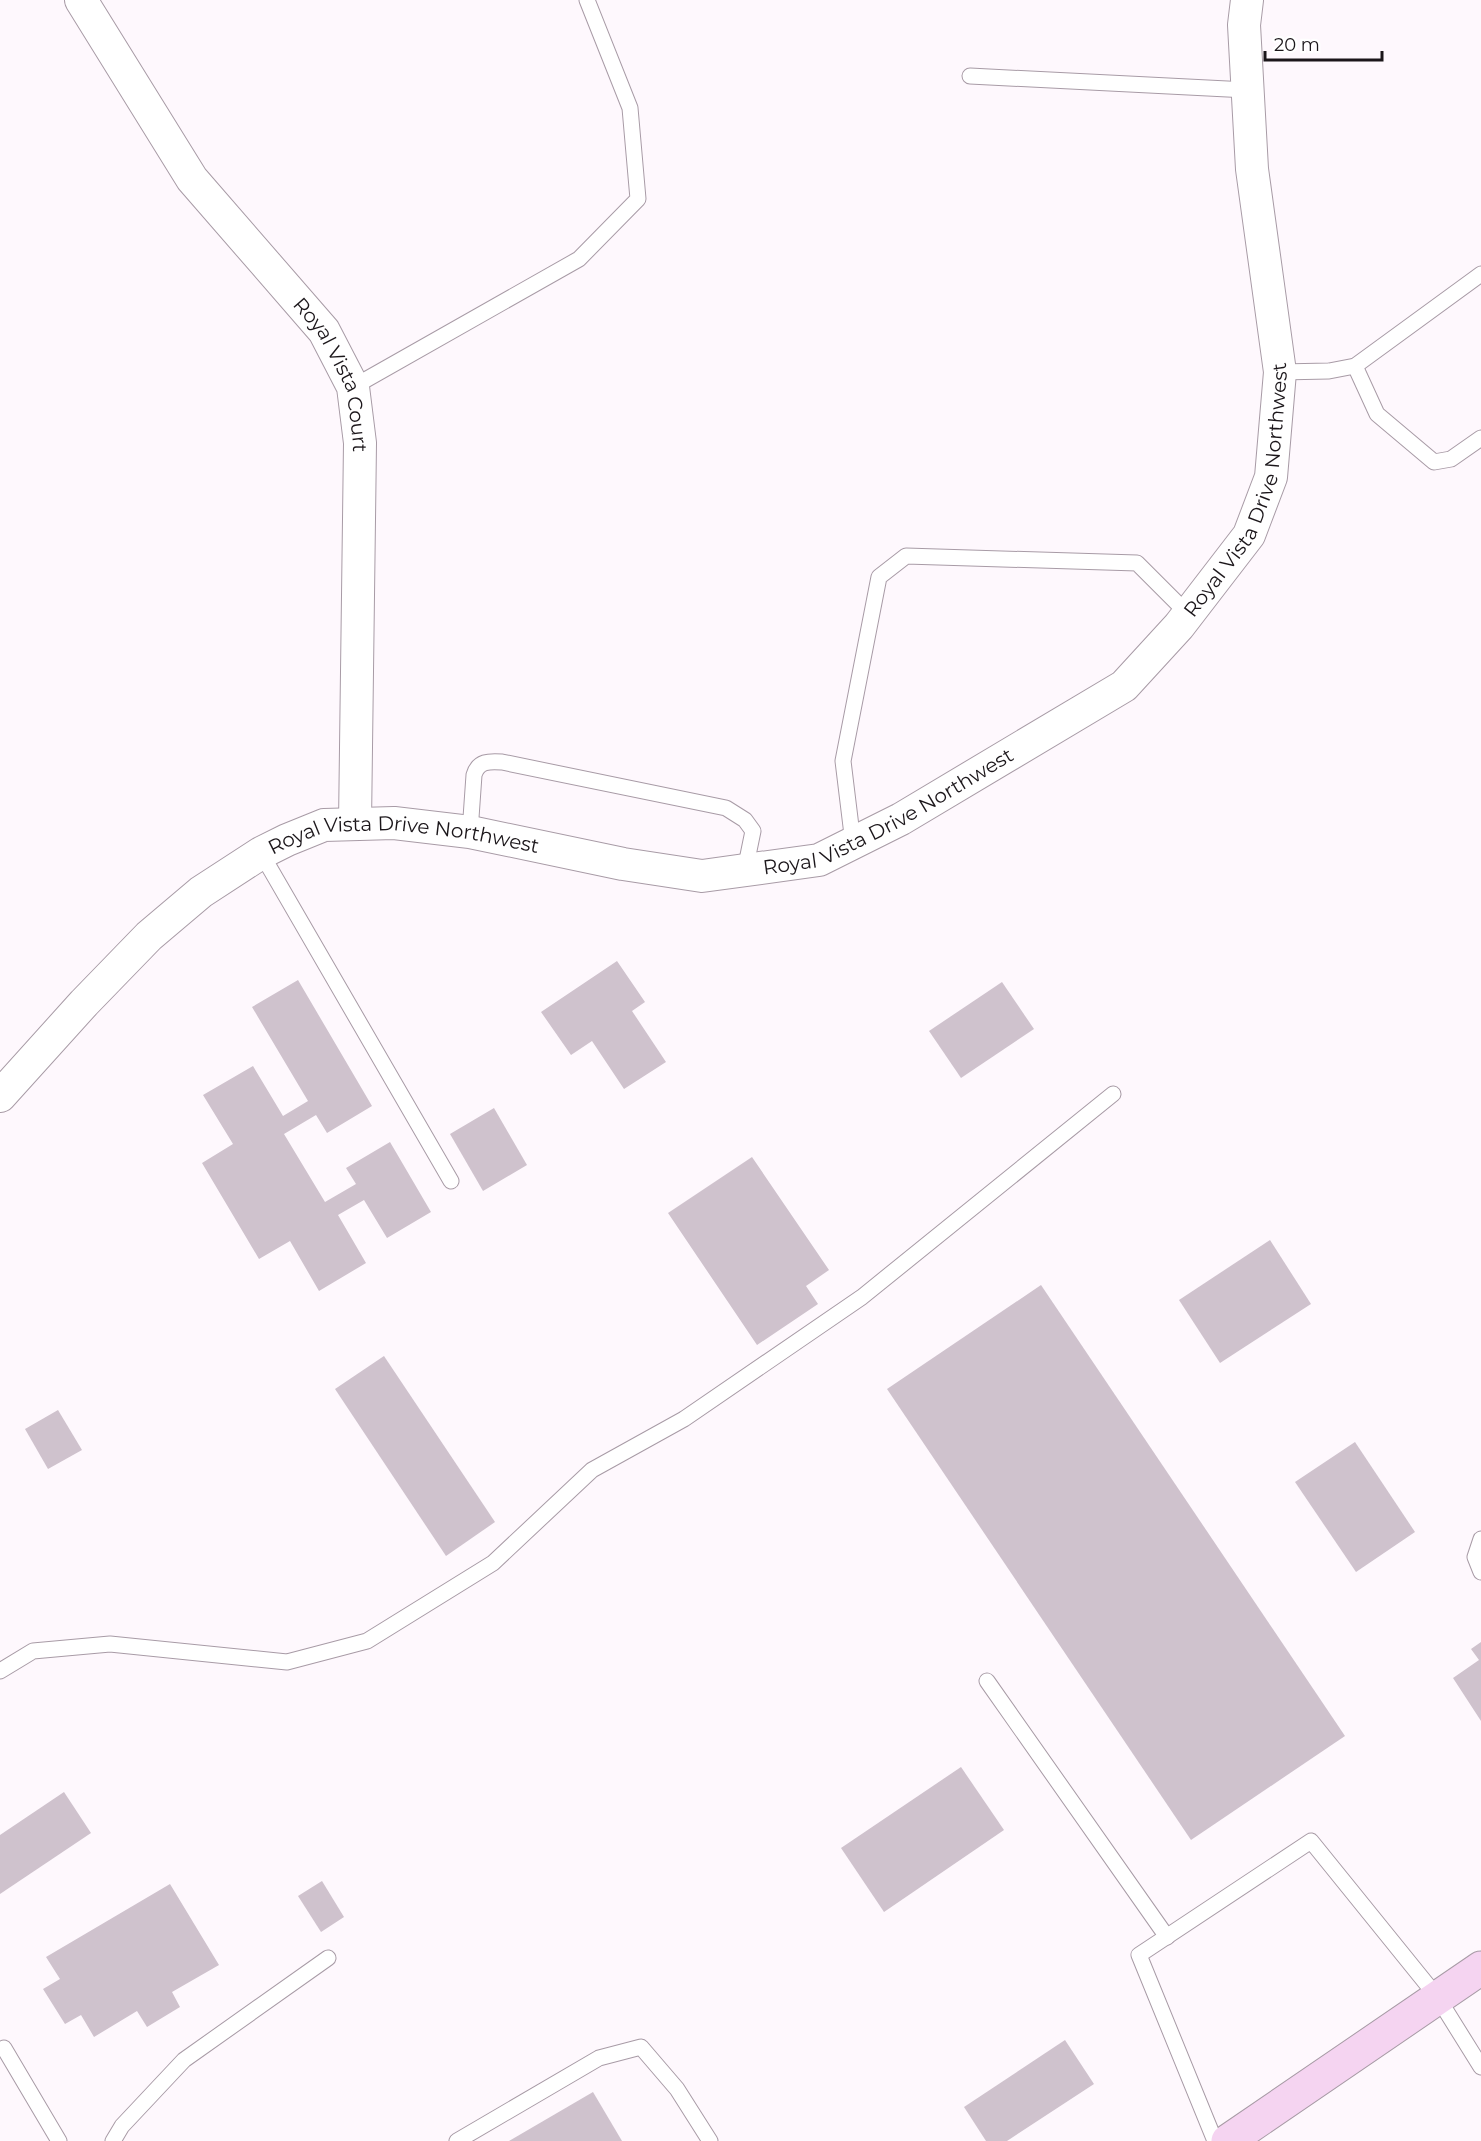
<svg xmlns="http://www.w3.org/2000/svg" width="1481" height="2141" font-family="Montserrat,sans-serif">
<rect width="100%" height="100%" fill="#fef8fd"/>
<g fill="#cfc2cd">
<polygon points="617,961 645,1002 632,1011 666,1062 624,1089 592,1041 571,1055 541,1012"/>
<polygon points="298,980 372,1106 327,1133 316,1115 284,1134 325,1202 356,1184 346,1168 390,1142 431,1212 387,1238 364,1200 338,1215 366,1263 319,1291 290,1241 259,1259 202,1163 233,1144 203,1095 253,1066 283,1116 308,1101 252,1007"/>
<polygon points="1002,982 1034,1029 961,1078 929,1031"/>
<polygon points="494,1108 527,1165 483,1191 450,1134"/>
<polygon points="752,1157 829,1270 806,1286 818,1304 757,1345 668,1213"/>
<polygon points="1270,1240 1311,1304 1220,1363 1179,1300"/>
<polygon points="1041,1285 1345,1736 1191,1840 887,1389"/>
<polygon points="384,1356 495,1522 446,1556 335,1389"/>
<polygon points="58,1410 82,1450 48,1469 25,1429"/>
<polygon points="1355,1442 1415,1532 1356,1572 1295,1482"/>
<polygon points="1481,1642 1481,1721 1453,1678 1479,1660 1471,1649"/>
<polygon points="961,1767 1004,1830 884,1912 841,1848"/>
<polygon points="64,1792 91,1833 0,1894 0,1835"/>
<polygon points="322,1881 344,1917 321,1932 298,1896"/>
<polygon points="170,1884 219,1965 172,1992 180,2007 147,2027 137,2011 94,2037 81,2015 65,2024 43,1989 60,1979 46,1957"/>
<polygon points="1065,2040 1094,2084 1007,2141 986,2141 964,2107"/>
<polygon points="593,2092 622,2141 509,2141"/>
</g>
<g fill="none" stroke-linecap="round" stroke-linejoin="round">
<defs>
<g id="lane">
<polyline points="970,76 1247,90"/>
<polyline points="1355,366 1377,414 1434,462 1451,459 1481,438"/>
<polyline points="1280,372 1329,371 1355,366 1481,274"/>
<polyline points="353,387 579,259 638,199 630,108 587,0"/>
<path d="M 470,832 L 474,775 C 478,761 489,761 502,762 L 726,808 L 745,820 L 753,831 L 745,870"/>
<polyline points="853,843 843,761 879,577 906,556 1137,563 1188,614"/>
<polyline points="261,853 451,1181"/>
<polyline points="1481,1539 1475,1557 1481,1572"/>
<polyline points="0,1671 33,1651 110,1644 287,1662 367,1641 493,1563 592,1470 684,1419 862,1297 1113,1094"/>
<polyline points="987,1681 1167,1937"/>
<polyline points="4,2048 59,2141"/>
<polyline points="113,2141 122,2126 184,2060 328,1958"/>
<polyline points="457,2141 599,2058 641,2047 677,2089 710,2141"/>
<polyline points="1215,2141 1139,1955 1311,1841 1438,1998 1481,2067"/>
</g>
<g id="street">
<path id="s1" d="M 81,0 L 192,179 L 324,331 L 353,387 L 360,443 L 355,824"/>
<path id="s2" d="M 0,1096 L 84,1003 L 149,936 L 201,892 L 261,853 L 287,840 L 324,825 L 394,823 L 470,832 L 623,864 L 702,876 L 819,860 L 901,819 L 1124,686 L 1179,626 L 1249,535 L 1271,477 L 1280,372 L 1252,169 L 1244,25 L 1247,0"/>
</g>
<polyline id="secondary" points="1228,2141 1481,1968"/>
</defs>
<use href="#lane" stroke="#a89ba6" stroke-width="17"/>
<use href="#street" stroke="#a89ba6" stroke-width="34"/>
<use href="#secondary" stroke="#a89ba6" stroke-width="35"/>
<use href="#lane" stroke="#fff" stroke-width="15"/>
<use href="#street" stroke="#fff" stroke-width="32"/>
<use href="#secondary" stroke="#f5d4f1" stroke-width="33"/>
</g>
<g text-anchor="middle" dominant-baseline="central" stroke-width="5" stroke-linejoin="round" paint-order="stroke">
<g font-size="20" fill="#1b161a" stroke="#fff">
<text stroke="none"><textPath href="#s1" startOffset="456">Royal Vista Court</textPath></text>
<text stroke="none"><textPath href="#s2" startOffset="1514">Royal Vista Drive Northwest</textPath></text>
<text stroke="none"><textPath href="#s2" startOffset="1010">Royal Vista Drive Northwest</textPath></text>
<text stroke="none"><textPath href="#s2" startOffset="506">Royal Vista Drive Northwest</textPath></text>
</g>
</g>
<path d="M1265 51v9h117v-9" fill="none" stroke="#1b161a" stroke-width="3"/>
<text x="1274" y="51" font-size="18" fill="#1b161a" stroke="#ffffff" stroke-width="4.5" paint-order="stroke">20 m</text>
</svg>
